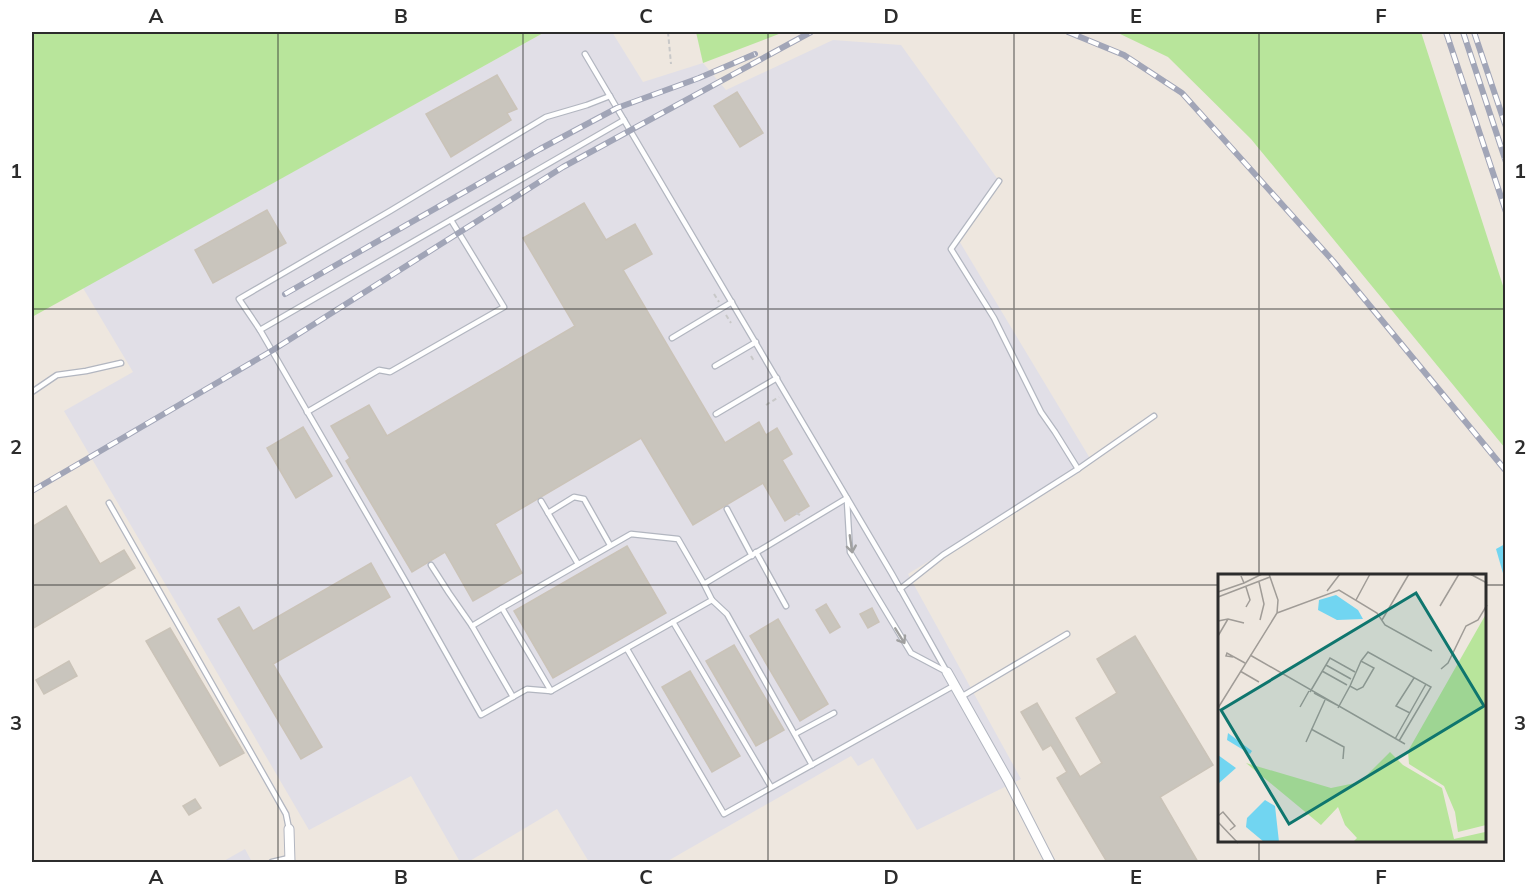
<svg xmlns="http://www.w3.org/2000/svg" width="1537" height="894" font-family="Mulish,sans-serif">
<rect width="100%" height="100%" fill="#eee7df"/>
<g fill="#e1dfe7">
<polygon points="545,32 612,32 643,82 703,63 726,90 833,40 901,45 999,181 958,239 1091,460 908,574 1021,779 917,830 873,758 858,766 851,756 666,862 589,862 557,809 468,862 460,862 411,776 309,830 64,411 133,372 83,288"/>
<polygon points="245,849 252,862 222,862"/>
</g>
<g fill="#b8e59b">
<polygon points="32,32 545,32 32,317"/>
<polygon points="696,32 784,32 703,63"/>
<polygon points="1116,32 1421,32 1505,292 1505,448 1251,139 1168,57"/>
</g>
<polygon fill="#71d5f1" points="1505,544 1505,580 1496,549"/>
<g fill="#c9c5bd" stroke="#cac3b8" stroke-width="1.5">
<polygon points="497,75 517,109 507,113 511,120 451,157 426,114"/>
<polygon points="737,92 763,133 740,147 714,106"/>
<polygon points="584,203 606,240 635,224 652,254 623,270 725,443 759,422 766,435 777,428 792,454 782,460 809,506 785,521 763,483 693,525 641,438 495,524 522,573 473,601 445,552 412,572 346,461 350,458 331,426 369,405 387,436 575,326 523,238"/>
<polygon points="267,210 286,243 213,283 195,250"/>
<polygon points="303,427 332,476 296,498 267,448"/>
<polygon points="66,506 100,564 124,550 135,568 32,629 32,527"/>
<polygon points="627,546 666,613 553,678 514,611"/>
<polygon points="371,563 390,597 273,664 322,747 301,759 218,619 239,607 253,631"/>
<polygon points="826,604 840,627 830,633 816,610"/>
<polygon points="872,608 879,622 868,628 860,614"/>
<polygon points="778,619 828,704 800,721 750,636"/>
<polygon points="170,628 244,753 220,766 146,641"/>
<polygon points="1135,636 1213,765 1160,797 1198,862 1107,862 1057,778 1067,772 1051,745 1043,750 1021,712 1037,703 1080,777 1102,763 1076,718 1117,693 1097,659"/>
<polygon points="734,645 784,730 756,746 706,661"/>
<polygon points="69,661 77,676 44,694 36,680"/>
<polygon points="690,671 740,756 712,772 662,687"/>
<polygon points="195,799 201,808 189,815 183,806"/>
</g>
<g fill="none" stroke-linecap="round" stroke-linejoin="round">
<defs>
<g id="service">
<polyline points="585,54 892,574 947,672"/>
<polyline points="999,181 951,249 994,318 1041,412 1055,432 1078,469"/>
<polyline points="260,330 624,120"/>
<polyline points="672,338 732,302"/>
<polyline points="715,366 756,342"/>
<polyline points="32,392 57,375 86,371 121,363"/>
<polyline points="307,412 379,370 390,372 504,307 451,220"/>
<polyline points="716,414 777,378"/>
<polyline points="541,501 578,564"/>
<polyline points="847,501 850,552 911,653 945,671"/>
<polyline points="109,503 286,814 289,829"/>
<polyline points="727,509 752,556"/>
<polyline points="548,513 574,497 584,499 610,545"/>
<polyline points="756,552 786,606"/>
<polyline points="431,565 449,593 472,626"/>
<polyline points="704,584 712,600 551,691 502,608 631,534 678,539 704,584 847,498"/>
<polyline points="900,589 943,555 1078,469 1154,416"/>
<polyline points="712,600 727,614 812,765"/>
<polyline points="502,608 472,626 513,697"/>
<polyline points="673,622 771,787"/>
<polyline points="627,649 724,814 955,685"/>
<polyline points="551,691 527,689 481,715 406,582 260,330 239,299 390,211 546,117 587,105 610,96"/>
<polyline points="961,697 1067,634"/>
<polyline points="795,734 834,713"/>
<polyline points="272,862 289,858"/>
</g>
<g id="minor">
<polyline points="947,672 1008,780 1050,862"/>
<polyline points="289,829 290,862"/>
</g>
</defs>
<use href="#service" stroke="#b2b6c0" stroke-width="7"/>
<use href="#minor" stroke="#b2b6c0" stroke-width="11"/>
<g stroke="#c8c8c8" stroke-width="2" stroke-dasharray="4.5 3" stroke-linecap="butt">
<polyline points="668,32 671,64"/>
<polyline points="714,294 719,302"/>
<polyline points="726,315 731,323"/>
<polyline points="751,356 754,361"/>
<polyline points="766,405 779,397"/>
<polyline points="796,513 802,516"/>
</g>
<use href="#service" stroke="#fff" stroke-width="4.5"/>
<use href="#minor" stroke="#fff" stroke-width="9"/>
<defs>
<g id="rail">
<polyline points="1068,32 1124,55 1182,93 1333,261 1506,471"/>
<polyline points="1446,32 1506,212"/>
<polyline points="1463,32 1506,162"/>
<polyline points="1474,32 1506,127"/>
<polyline points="285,294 540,149 617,108 699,78 755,54"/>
<polyline points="32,491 273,350 563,167 811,32"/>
</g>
</defs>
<use href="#rail" stroke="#a1a5b7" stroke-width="6"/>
<use href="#rail" stroke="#fff" stroke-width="4" stroke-dasharray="11" stroke-linecap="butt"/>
</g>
<defs><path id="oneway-shaft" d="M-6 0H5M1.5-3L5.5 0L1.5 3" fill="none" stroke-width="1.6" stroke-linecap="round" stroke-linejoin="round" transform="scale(1.5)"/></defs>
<g stroke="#a0a0a0">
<use href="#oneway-shaft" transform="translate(851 544) rotate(82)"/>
<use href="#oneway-shaft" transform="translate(900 636) rotate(58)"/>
</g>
<path fill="none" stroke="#2c2c2c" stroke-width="1.5" stroke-opacity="0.55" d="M 278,32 L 278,862M 523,32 L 523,862M 768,32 L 768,862M 1014,32 L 1014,862M 1259,32 L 1259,576M 32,309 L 1506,309M 32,585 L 1219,585M 1484,585 L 1506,585M 1259,842 L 1259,862"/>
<g transform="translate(1218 574)">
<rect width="268" height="268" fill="#eee7df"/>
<path d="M 268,40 L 268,251 L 240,258 L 237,238 L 226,212 L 191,190 L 190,177 ZM 172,178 L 185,191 L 224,214 L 236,265 L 267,258 L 268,268 L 135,268 L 139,264 L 127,251 L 120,233 L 103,251 L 28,189 L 113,214 L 142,208 Z" fill="#b8e59b"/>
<path d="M 118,21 L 140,36 L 145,45 L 119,46 L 100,36 L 101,26 ZM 10,159 L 34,177 L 32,180 L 9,166 ZM 0,181 L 18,194 L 0,210 ZM 47,226 L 57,232 L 61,268 L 46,268 L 28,253 L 29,244 Z" fill="#71d5f1"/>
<path fill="none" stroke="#a09c97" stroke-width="1.5" d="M 252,0 L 269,9M 41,8 L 46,30 L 42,46M 26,9 L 44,0M 28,13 L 32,26 L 28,33M 109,17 L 122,0M 0,18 L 26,9 L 23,2M 0,23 L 52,3M 138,26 L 152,0M 222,32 L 241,0M 59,39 L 121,16 L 159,39 L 167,51 L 214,77M 164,46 L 191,0M 0,47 L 10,45 L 26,49M 0,62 L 10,45M 32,81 L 187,170M 15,83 L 8,82 L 9,79 L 27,89M 143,87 L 150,78 L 213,113 L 181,167M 108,91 L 133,105M 223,95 L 230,89 L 248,52 L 260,46 L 269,31M 22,97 L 41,108M 104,97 L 129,111M 92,118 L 112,84 L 137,98M 96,119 L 119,131M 82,133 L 91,117M 0,134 L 59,39 L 60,26 L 51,0M 120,134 L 132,112 L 139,116 L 145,113 L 156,94 L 143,87 L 132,112M 192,139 L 178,132 L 196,104M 93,155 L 126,173 L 125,185M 177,165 L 208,110M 88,168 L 107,126M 0,242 L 5,238 L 17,252 L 12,256M 0,248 L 20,269"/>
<path fill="#0f766e" fill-opacity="0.15" stroke="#0f766e" stroke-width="3" d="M 198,19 L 266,132 L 71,250 L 3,136 Z"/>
<rect width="268" height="268" fill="none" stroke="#2c2c2c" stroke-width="3"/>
</g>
<rect width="1537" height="894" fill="none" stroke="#ffffff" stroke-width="66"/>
<rect x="33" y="33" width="1471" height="828" fill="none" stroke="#2c2c2c" stroke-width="2"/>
<g font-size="20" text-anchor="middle" font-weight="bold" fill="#2c2c2c">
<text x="156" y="23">A</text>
<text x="401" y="23">B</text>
<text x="646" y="23">C</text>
<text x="891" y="23">D</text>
<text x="1136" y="23">E</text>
<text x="1381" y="23">F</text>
<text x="16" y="178">1</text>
<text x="1520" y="178">1</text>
<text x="16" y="454">2</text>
<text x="1520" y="454">2</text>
<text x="16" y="730">3</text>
<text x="1520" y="730">3</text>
<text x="156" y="884">A</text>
<text x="401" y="884">B</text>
<text x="646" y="884">C</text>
<text x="891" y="884">D</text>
<text x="1136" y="884">E</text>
<text x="1381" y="884">F</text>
</g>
</svg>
